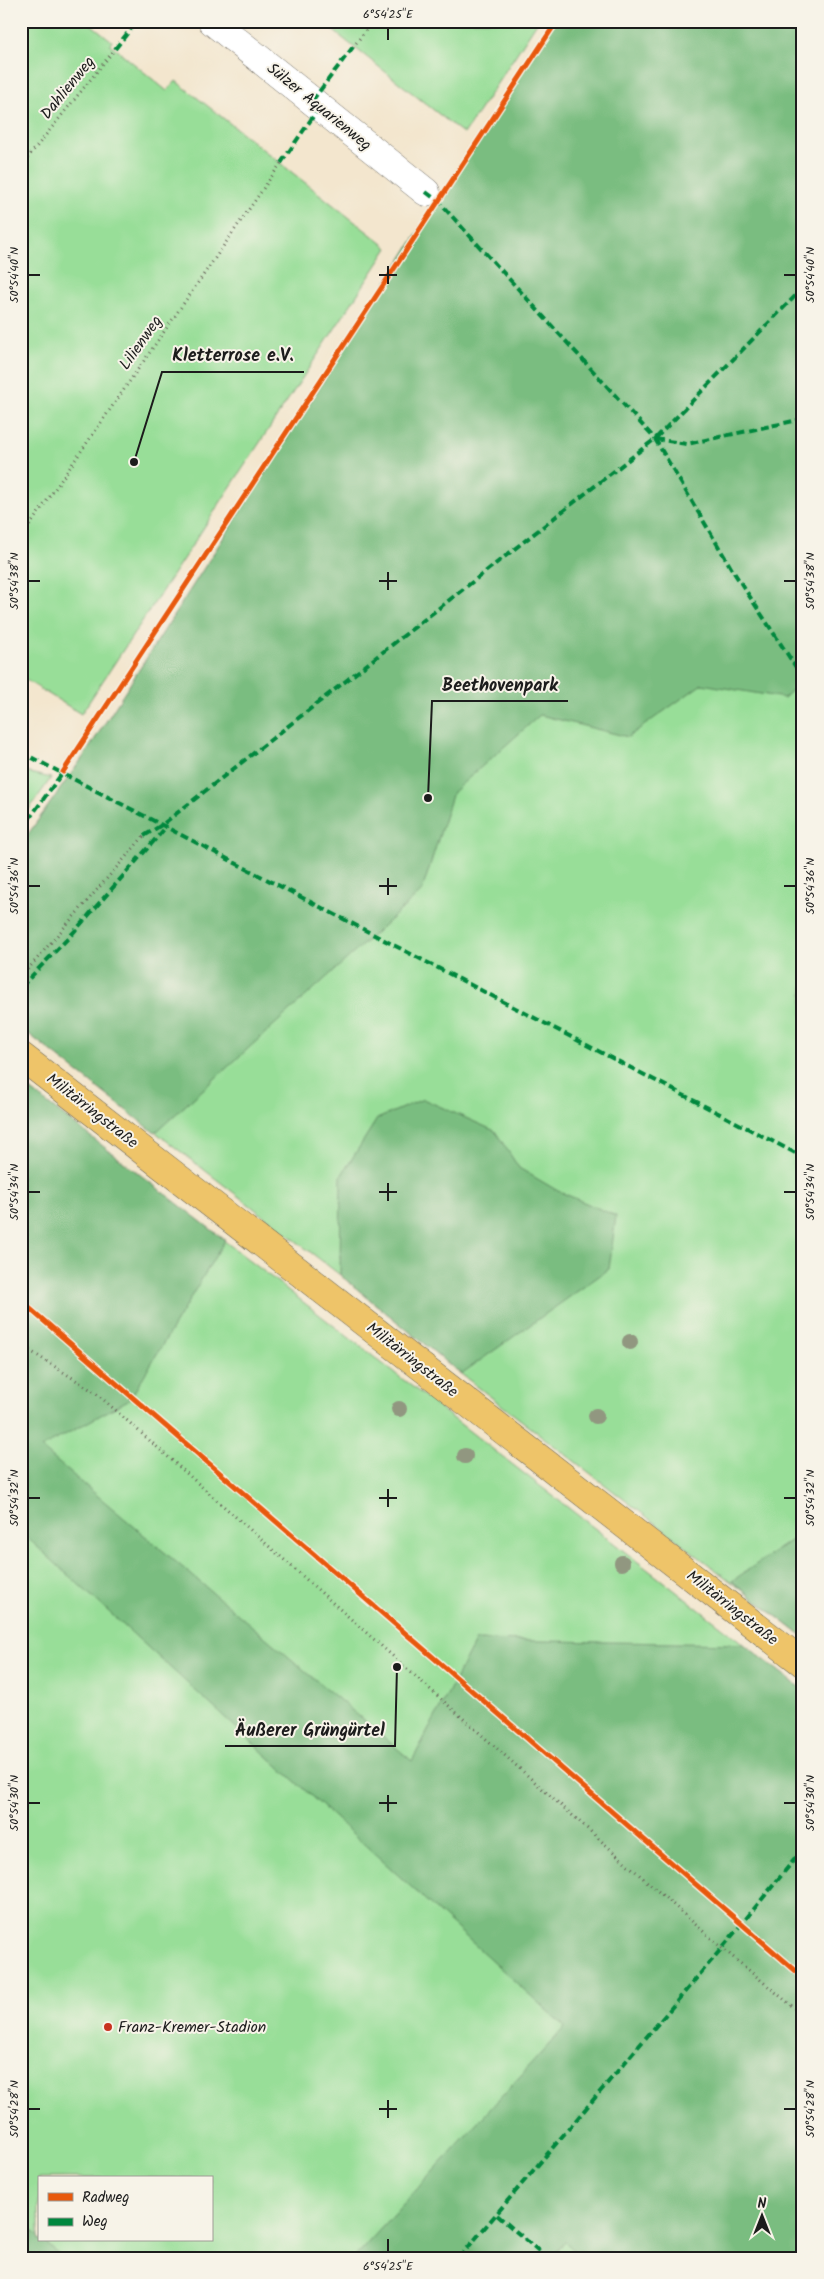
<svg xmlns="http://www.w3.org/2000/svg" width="824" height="2279" font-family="Kalam,sans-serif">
<rect width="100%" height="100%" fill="#f7f3e8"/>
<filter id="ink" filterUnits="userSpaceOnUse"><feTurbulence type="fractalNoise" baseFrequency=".02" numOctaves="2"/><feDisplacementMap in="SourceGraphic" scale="10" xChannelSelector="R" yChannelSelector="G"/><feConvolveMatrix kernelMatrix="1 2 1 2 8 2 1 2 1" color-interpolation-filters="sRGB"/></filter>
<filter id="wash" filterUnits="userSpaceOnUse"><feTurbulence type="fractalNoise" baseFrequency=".0096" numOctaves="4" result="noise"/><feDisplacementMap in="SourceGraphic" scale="20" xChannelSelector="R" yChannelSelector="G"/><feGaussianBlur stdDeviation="1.12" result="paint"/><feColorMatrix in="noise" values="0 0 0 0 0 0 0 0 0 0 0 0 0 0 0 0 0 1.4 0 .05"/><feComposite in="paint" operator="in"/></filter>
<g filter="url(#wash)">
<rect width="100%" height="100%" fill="#f3e6ce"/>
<g fill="#98de98" stroke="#5a7d5a" fill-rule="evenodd">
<polygon points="21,21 87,21 112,41 110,44 167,91 176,81 388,248 81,714 21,677"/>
<polygon points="321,21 538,21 464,134"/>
<polygon points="553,21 803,21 803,1637 461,1374 340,1275 21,1028 21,844 86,753"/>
<polygon points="21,771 51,778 21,821"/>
<path d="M 21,1083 L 803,1690 L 803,2258 L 21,2258 ZM 39,2178 L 211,2178 L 211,2240 L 39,2240 Z"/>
</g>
<g fill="#7abd80" stroke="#4b6c4e">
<polygon points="553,21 803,21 803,680 784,698 702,684 628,737 540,715 453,792 422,891 155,1133 21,1028 21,844 86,753"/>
<polygon points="21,1083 225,1240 130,1399 41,1448 412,1761 476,1640 744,1644 803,1690 803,2258 583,2258 565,2242 551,2258 354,2258 565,2027 21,1532"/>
<polygon points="423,1099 495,1131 519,1168 558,1191 616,1216 609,1269 461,1374 340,1275 341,1176 377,1119"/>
<polygon points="803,1532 803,1637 732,1581"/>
<polygon points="21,2220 39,2236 39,2240 43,2240 62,2258 21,2258"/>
</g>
</g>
<g filter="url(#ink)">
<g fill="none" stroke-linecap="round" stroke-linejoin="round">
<defs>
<polyline id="minor" points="212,21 426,192"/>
<polyline id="major" points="21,1056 803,1663"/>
</defs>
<use href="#minor" stroke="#67635a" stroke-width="29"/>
<use href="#major" stroke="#67635a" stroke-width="29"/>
<g stroke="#67635a" stroke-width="3" stroke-dasharray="1 4" stroke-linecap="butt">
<polyline points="353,47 373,21"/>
<polyline points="21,166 115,49"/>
<polyline points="21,538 281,163"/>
<polyline points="21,977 144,836"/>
<polyline points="21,1345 96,1393 722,1948 803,2015"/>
</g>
<use href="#minor" stroke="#fff" stroke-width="28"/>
<use href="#major" stroke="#eec469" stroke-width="28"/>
<g stroke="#00873e" stroke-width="4" stroke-dasharray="8 4" stroke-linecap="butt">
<polyline points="115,49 137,21"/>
<polyline points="312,101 353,47"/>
<polyline points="281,163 319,108"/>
<polyline points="426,192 438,201 655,439 733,571 803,678"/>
<polyline points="655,439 687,444 803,419"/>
<polyline points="21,752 803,1157"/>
<polyline points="21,830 63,772"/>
<polyline points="144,836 163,824 655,439 803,288"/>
<polyline points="21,987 73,933 167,826"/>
<polyline points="497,2215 547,2258"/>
<polyline points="459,2258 722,1948 803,1849"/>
</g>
<defs>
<g id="cycleway">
<polyline points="63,772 557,21"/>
<polyline points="21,1301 803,1977"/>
</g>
</defs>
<use href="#cycleway" stroke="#f7f3e8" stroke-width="8"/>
<use href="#cycleway" stroke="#e8590c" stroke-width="5"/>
</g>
<g fill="#919780">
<circle cx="630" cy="1342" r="8"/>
<circle cx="399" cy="1409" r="8"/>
<circle cx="596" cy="1416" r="8"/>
<circle cx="465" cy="1456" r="8"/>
<circle cx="622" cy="1563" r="8"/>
</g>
</g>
<path fill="none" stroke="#1c1c1c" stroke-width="2" d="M 388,28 L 388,40M 388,266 L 388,284M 28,275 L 40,275M 379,275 L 397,275M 784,275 L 796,275M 388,572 L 388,590M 28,581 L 40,581M 379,581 L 397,581M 784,581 L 796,581M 388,878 L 388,895M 28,886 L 40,886M 379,886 L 397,886M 784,886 L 796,886M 388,1183 L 388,1201M 28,1192 L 40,1192M 379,1192 L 397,1192M 784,1192 L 796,1192M 388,1489 L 388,1507M 28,1498 L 40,1498M 379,1498 L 397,1498M 784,1498 L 796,1498M 388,1795 L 388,1812M 28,1803 L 40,1803M 379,1803 L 397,1803M 784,1803 L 796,1803M 388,2100 L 388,2118M 28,2109 L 40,2109M 379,2109 L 397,2109M 784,2109 L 796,2109M 388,2239 L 388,2252"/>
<circle fill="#c8321e" stroke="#f7f3e8" stroke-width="2" cx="108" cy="2027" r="5"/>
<g text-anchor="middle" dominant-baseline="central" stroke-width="4" stroke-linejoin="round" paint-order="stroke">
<g font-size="16" fill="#1c1c1c" stroke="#f7f3e8">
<text transform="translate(68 88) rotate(-51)">Dahlienweg</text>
<text transform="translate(319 107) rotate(39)">Sülzer Aquarienweg</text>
<text transform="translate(141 343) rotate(-55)">Lilienweg</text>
<text transform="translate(92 1111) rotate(38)">Militärringstraße</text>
<text transform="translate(412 1360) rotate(38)">Militärringstraße</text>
<text transform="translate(732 1608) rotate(38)">Militärringstraße</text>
</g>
<g font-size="16" fill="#1c1c1c" stroke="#f7f3e8" text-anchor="start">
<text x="118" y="2027">Franz-Kremer-Stadion</text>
</g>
</g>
<path fill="none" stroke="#1c1c1c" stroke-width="2" d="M134 462L162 372H304M428 798L432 701H568M397 1667L395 1746H225"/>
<g fill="#1c1c1c" stroke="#f7f3e8" stroke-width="2">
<circle cx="134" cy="462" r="5"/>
<circle cx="428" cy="798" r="5"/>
<circle cx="397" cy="1667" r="5"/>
</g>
<g font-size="18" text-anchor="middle" font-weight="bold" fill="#1c1c1c" stroke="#f7f3e8" stroke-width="4" stroke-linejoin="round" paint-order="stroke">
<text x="233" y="361">Kletterrose e.V.</text>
<text x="500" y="691">Beethovenpark</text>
<text x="310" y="1736">Äußerer Grüngürtel</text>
</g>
<rect width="824" height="2279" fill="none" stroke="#f7f3e8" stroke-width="55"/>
<rect x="38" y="2176" width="175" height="65" fill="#f7f3e8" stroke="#9f9d96"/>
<rect x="48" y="2193" width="25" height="8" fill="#e8590c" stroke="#9f9d96"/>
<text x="82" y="2202" font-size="15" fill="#1c1c1c">Radweg</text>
<rect x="48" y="2218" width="25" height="8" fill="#00873e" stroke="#9f9d96"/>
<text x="82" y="2226" font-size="15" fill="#1c1c1c">Weg</text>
<g transform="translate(762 2216)" stroke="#f7f3e8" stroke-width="4" paint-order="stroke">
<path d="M0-4L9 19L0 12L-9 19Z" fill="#1c1c1c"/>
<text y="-8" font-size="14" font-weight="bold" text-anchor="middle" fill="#1c1c1c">N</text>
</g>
<rect x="28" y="28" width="768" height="2224" fill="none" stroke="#1c1c1c" stroke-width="2"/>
<g font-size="12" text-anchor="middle" fill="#1c1c1c">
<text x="388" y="18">6°54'25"E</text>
<text transform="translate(14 275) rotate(-90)" y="4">50°54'40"N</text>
<text transform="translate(810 275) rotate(-90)" y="4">50°54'40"N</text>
<text transform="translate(14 581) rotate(-90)" y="4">50°54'38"N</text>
<text transform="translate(810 581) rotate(-90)" y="4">50°54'38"N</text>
<text transform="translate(14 886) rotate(-90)" y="4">50°54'36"N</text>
<text transform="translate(810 886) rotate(-90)" y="4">50°54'36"N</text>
<text transform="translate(14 1192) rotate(-90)" y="4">50°54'34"N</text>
<text transform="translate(810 1192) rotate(-90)" y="4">50°54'34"N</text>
<text transform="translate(14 1498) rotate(-90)" y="4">50°54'32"N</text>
<text transform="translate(810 1498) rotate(-90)" y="4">50°54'32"N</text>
<text transform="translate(14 1803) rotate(-90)" y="4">50°54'30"N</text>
<text transform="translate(810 1803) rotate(-90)" y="4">50°54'30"N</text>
<text transform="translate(14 2109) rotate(-90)" y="4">50°54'28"N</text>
<text transform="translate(810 2109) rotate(-90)" y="4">50°54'28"N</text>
<text x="388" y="2270">6°54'25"E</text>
</g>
</svg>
